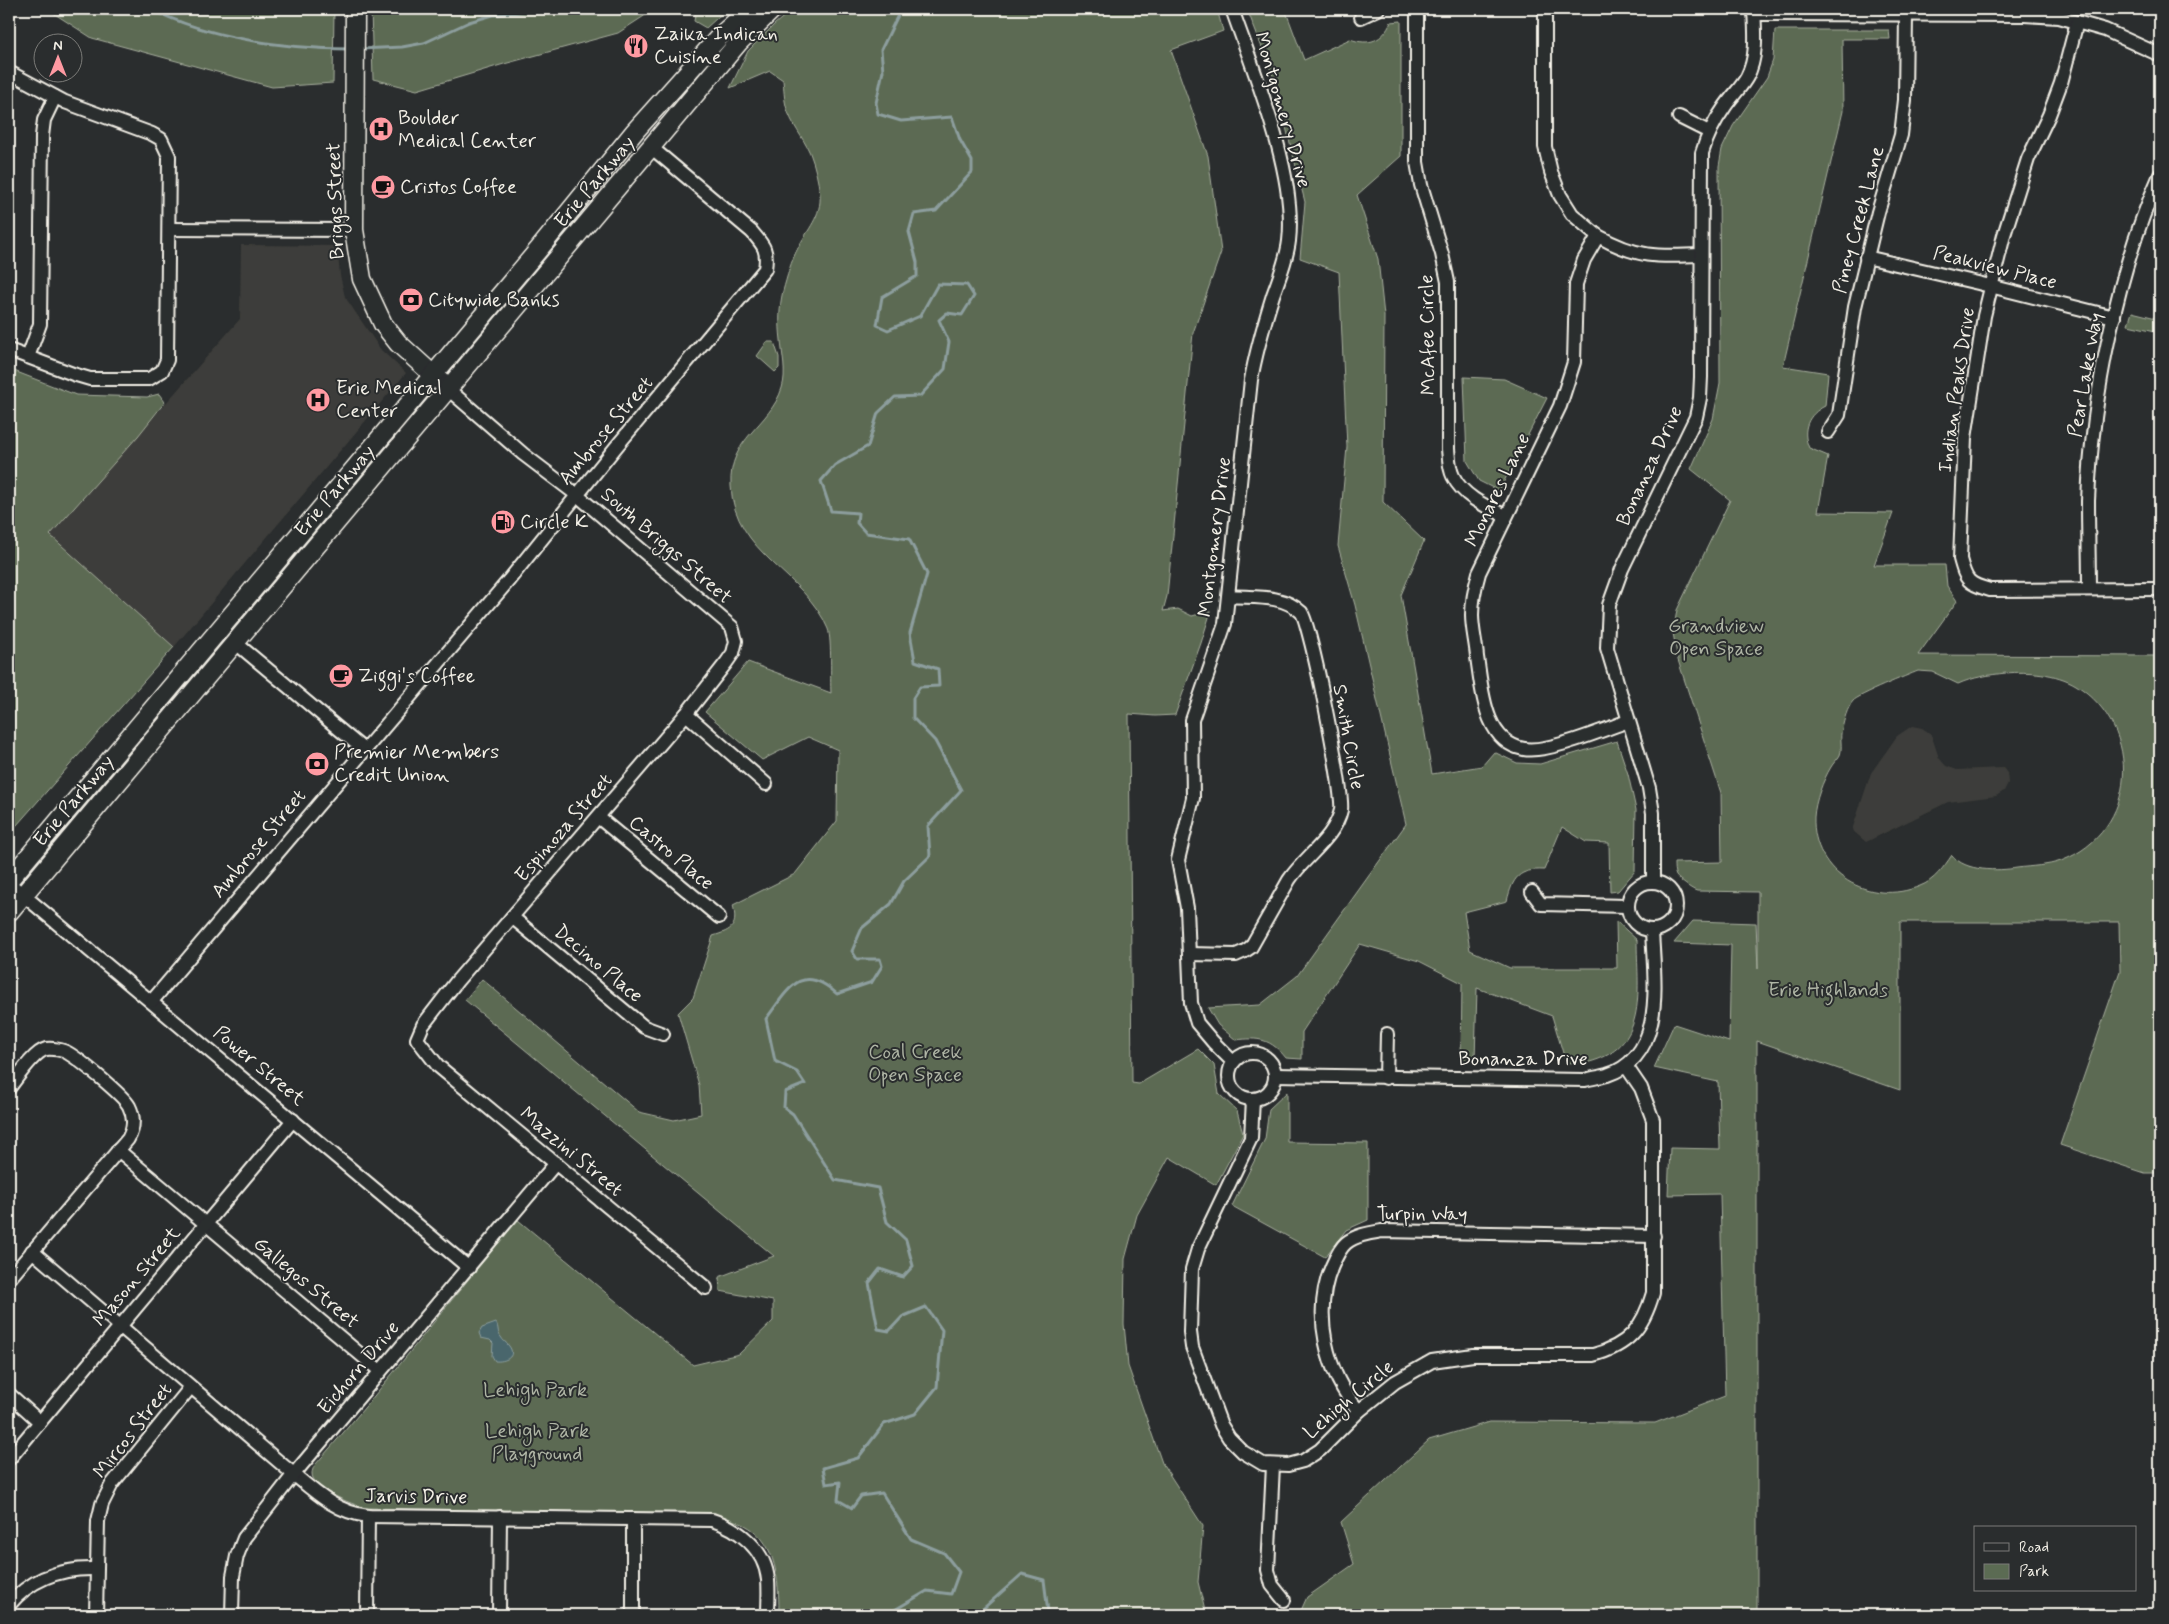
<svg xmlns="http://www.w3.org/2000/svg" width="2169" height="1624" font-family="Mynerve,sans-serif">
<rect width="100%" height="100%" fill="#2a2d2e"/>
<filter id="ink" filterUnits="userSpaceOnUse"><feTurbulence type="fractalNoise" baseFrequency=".02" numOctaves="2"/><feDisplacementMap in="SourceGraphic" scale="10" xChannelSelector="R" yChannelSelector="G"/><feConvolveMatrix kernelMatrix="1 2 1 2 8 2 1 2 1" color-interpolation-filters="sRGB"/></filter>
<g filter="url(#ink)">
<g fill="#3e3e3a">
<polygon points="241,245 337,246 340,275 345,297 381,350 406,373 174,647 50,535 240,319"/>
<polygon points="1912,726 1922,728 1931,734 1939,758 1946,766 1957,770 2003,768 2007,773 2008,783 2004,791 1996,796 1948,802 1866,842 1852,830 1871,773 1897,736"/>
</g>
<g fill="#5b6b53" stroke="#a8ae9e" fill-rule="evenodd">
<polygon points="47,9 334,9 333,83 272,87 92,38"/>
<polygon points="371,9 655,9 618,33 504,64 417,90 373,79"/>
<polygon points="696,9 727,9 706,28 694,21"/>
<path d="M 793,9 L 1217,9 L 1223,31 L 1171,50 L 1208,156 L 1221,252 L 1193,333 L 1167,596 L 1163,611 L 1178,609 L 1192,616 L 1211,611 L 1201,643 L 1175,715 L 1155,716 L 1129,714 L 1132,1083 L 1139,1084 L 1198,1049 L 1214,1065 L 1219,1094 L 1237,1111 L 1243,1134 L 1216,1185 L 1169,1157 L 1137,1215 L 1125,1259 L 1124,1324 L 1128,1366 L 1162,1463 L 1203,1526 L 1198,1582 L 1206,1615 L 779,1615 C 779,1588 778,1550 754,1531 C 743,1522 728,1519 715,1514 L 365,1508 C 352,1504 311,1489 312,1473 C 312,1472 314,1465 315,1465 C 386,1386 449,1300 518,1220 L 693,1365 L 739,1354 L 773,1321 L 773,1301 L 720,1291 L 719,1277 L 774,1256 L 465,1000 L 482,979 L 639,1112 L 674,1120 L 701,1114 L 699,1085 L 678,1013 L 693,998 L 713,936 C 733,930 738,926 733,905 L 795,874 L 837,821 L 838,750 L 808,737 L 762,760 L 705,712 L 748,662 L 831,693 C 830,678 832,641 828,629 C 805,573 734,554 731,486 C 728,438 770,426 782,388 C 787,372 782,356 781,340 C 779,324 779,307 783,291 C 787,277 791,261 798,248 C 807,230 822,216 820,194 C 818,180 815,166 810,153 C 803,137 791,124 786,106 C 784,98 784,89 783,80 L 770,71 L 730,88 L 748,51 L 775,24 Z"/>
<path d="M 1247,9 L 1285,9 L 1304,60 L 1350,39 C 1369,46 1383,41 1391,22 L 1401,21 L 1401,156 L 1357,195 L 1378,259 L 1384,316 L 1383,502 L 1424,541 L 1401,595 L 1432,774 L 1482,766 L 1494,752 L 1517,763 L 1540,764 L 1617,741 L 1628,774 L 1636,810 L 1635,871 L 1618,891 L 1610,892 L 1609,843 L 1586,842 L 1562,827 L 1544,870 C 1519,869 1513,877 1507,901 L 1464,912 L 1470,950 L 1510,968 L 1617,968 L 1616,921 L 1637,940 C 1637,987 1649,1044 1593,1061 C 1585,1064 1574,1062 1566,1063 L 1552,1016 L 1477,988 L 1475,1060 L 1461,1060 L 1462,983 L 1419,961 L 1360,944 L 1302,1032 L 1302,1059 L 1286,1058 C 1271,1039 1259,1037 1236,1040 L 1218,1025 L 1208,1008 L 1260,1005 L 1297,976 L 1406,824 L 1355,605 L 1338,546 L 1347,447 L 1339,272 L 1300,258 L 1305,202 L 1273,76 Z"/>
<path d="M 1775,30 L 1889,30 L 1890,39 L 1842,39 L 1843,111 L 1783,366 L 1828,373 L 1825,406 C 1808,414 1801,430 1809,448 L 1828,456 L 1818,512 L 1893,513 L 1874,565 L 1945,565 L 1947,586 L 1957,601 L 1918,655 L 2160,656 L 2160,1173 L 2145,1173 L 2060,1145 L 2120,971 L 2119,922 L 1900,922 L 1900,1090 L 1757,1041 L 1757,1615 L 1299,1615 L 1307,1597 L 1354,1564 L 1341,1522 L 1429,1440 L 1490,1422 L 1655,1423 L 1725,1396 L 1720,1194 L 1668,1195 L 1670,1148 L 1720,1149 L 1718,1082 L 1654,1068 L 1674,1024 L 1729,1042 L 1731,945 L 1674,943 L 1693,921 L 1756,923 L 1758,969 L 1758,892 L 1697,891 C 1692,890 1679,880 1676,876 C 1674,872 1674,867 1674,863 L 1722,862 L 1721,793 L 1678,660 L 1673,633 L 1677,610 L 1730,500 L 1691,469 L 1713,419 L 1720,383 L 1719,166 L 1722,149 L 1733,126 L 1767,77 L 1773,60 ZM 1918,671 L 1933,672 L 1958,684 C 1974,677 1988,675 2006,673 C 2028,671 2056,673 2076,685 C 2144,728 2139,831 2061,861 C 2047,866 2032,866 2017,868 C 1998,871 1965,872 1952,855 C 1944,867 1934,881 1920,886 C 1870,907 1812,874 1814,817 C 1815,801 1823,780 1831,767 C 1833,763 1838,759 1840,755 C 1843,747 1839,737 1842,729 C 1844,720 1847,708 1853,701 C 1858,695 1908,675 1918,671 Z"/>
<polygon points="2132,312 2160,319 2160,332 2128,325"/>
<polygon points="767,342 774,342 779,357 779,368 775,372 757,356"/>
<polygon points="9,369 76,395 147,397 159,394 165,402 138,436 50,535 174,647 9,834"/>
<polygon points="1464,377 1504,379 1547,398 1499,491 1479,481 1467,461"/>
<polygon points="1287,1092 1287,1142 1368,1143 1368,1220 1346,1230 1325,1257 1232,1206 1265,1139 1269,1109"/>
</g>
<path fill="#48666c" stroke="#8d9e9e" d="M 496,1323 C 499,1327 497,1333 501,1337 C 503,1341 507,1343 509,1346 C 517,1357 505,1362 495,1361 L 492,1356 L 493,1343 L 490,1340 L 481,1338 L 479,1333 L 482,1328 Z"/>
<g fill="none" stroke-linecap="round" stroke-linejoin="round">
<g stroke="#8d9e9e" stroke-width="3">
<path d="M 151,9 C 207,38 287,49 350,49"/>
<polyline points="361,49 402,47 424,43 469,22 493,15 547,9"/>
<path d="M 886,1615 L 927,1591 L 951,1594 L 959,1572 L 944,1553 L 911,1539 L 882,1493 L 861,1496 L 852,1508 L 838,1500 L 840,1482 L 826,1484 L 823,1468 L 858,1458 L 884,1424 L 915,1414 L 937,1387 L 942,1330 L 926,1307 L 902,1317 L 889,1331 L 878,1329 L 869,1283 L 880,1269 L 903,1277 L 913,1266 L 906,1240 L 887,1222 L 878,1188 L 835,1180 L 793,1114 L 784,1107 L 785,1092 L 805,1084 L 797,1072 L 775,1061 L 766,1019 C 788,990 801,961 837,994 L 872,982 L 882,966 L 880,959 L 857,959 L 852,951 L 862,928 L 891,904 L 904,881 L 930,856 L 928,826 L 961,790 L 935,741 L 913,718 L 913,698 L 920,687 L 939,686 L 938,669 L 915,661 L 910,633 L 927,574 L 909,539 L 866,533 L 857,523 L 858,513 L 831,511 L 821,481 L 835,465 L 868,446 L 878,413 L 895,397 L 920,396 L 945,369 L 949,342 L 939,320 L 947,313 L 962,315 L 974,296 L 967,285 L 938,284 L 920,316 L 888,330 L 877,325 L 882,297 L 917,276 L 917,262 L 909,232 L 914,214 L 936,211 L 972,172 L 972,161 L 960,140 L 952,117 L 901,121 L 878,114 L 876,103 L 883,71 L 881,50 L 901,9"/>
<polyline points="976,1615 1022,1574 1044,1580 1048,1612 1045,1615"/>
</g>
<defs>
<g id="street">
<path d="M 1232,9 C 1254,73 1297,174 1289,241 C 1287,259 1279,278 1273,295 C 1264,324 1256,351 1251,380 L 1225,624 L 1192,720 L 1193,798 L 1178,860 L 1187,908 L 1191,1003 L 1197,1023 L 1213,1042 L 1233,1062"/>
<path d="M 1417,9 L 1417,162 L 1421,185 L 1442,254 L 1448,282 L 1448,449 C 1449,458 1449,468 1453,476 C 1463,497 1487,507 1506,516"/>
<polyline points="1545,9 1545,147 1551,172 1560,195 1572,214 1598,236"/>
<polyline points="1754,14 2024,15 2059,17 2105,30 2160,55"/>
<polyline points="1361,17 1378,9"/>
<path d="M 2077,22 L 2061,83 L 2049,115 L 2028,159 L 2004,235 L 1984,316 L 1965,438 L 1960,559 C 1966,581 1968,584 1990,590 L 2160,589"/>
<polyline points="9,72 65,102 152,134 161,139 169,156 167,360 162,371 149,379 90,379 73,374 9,350"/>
<polyline points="1679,117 1709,132"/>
<polyline points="169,229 354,230"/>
<polyline points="1866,257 1978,283 2114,317"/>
<polyline points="28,357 40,324 42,136 44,120 55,97"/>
<polyline points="448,389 523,454 577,495 732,627 736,641 733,653 726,663 686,714 457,981 423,1025 417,1039 438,1066 706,1288"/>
<polyline points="1828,432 1839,415 1855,307 1878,212 1901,135 1905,100 1906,14"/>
<path d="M 2089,589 C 2089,560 2088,530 2088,501 C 2092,396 2117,271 2160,175"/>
<polyline points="236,643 364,750"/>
<polyline points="686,714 766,784"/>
<path d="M 1628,721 C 1603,730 1548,753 1524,749 C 1484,742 1482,689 1477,657 C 1476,643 1472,629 1472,615 C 1472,600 1475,587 1479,573 L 1560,406 L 1574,362 L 1576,284 L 1584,260 L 1598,236 C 1637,258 1657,257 1701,255"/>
<polyline points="598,817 719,917"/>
<circle cx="1652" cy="906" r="24"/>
<path d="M 1653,882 L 1653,813 L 1649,788 L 1607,648 L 1609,605 L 1622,569 L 1696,417 L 1700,398 L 1701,377 L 1702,153 C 1707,136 1714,122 1724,108 C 1731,97 1741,88 1747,77 C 1758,56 1755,32 1754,9"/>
<polyline points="9,883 469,1268"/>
<polyline points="1532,892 1541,904 1627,906"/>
<polyline points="512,917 644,1027 663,1034"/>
<path d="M 1189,954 L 1236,955 L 1245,951 L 1251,947 L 1289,880 C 1305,856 1335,838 1341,810 C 1344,793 1310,621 1301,612 C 1282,594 1254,598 1229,596"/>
<path d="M 152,1001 L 509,580 L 616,447 L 765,269 C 768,250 764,246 752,232 L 652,148"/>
<circle cx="1252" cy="1076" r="23"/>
<path d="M 1275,1075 L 1585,1080 C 1592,1078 1600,1077 1607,1075 C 1667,1056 1654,979 1652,931"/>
<polyline points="1386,1078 1387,1034"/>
<path d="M 9,1088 C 17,1078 34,1052 46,1049 C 52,1048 63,1050 68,1053 C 80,1060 123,1095 129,1106 C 135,1118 134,1128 128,1139 L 9,1279"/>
<path d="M 1253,1099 L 1251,1138 L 1198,1249 L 1192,1269 L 1190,1332 L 1192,1347 L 1221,1425 L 1229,1438 L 1243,1452 L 1263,1464 L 1288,1465 L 1303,1461 L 1320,1450 L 1359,1411 L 1395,1382 L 1432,1361 L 1473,1355 L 1593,1355 C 1628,1346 1643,1328 1653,1293 L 1653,1120 L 1641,1088 L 1626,1066"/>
<polyline points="118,1150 380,1371"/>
<path d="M 32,1251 L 285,1467 C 311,1488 333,1512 368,1516 L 712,1520 C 738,1528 765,1549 768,1580 C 769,1591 768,1604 768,1615"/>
<polyline points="9,1394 40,1422"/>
<path d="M 1359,1411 C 1326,1373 1312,1313 1332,1266 C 1335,1259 1340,1248 1346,1243 C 1356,1235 1370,1233 1382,1231 L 1654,1236"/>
<polyline points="9,1459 293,1120"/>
<polyline points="1273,1465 1268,1570 1272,1585 1284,1600"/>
<path d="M 9,1605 C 31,1578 61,1568 96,1569"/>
<polyline points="96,1615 98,1521 102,1504 112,1484 190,1388"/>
<polyline points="232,1615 233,1576 237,1556 244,1538 294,1474 556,1163"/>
<polyline points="367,1615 368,1516"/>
<polyline points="499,1615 500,1517"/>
<polyline points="633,1615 633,1519"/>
</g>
<g id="secondary">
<polyline points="355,9 354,230 362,279 383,324 398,343 442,383"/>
<polyline points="9,880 539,249 635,131 721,35 750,9"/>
<polyline points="9,912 739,42 773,9"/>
</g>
</defs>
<use href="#street" stroke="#f4f1e8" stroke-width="16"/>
<use href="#secondary" stroke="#f4f1e8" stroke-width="21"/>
<use href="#street" stroke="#2a2d2e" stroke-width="12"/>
<use href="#secondary" stroke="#2a2d2e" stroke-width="18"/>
</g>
</g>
<defs>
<symbol id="restaurant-disc" viewBox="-11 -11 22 22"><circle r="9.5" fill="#ff9aa2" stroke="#2a2d2e"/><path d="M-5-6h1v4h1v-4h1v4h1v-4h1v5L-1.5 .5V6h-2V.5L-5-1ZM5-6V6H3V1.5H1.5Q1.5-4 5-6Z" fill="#111"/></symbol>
<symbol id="hospital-disc" viewBox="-11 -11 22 22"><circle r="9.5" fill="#ff9aa2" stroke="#2a2d2e"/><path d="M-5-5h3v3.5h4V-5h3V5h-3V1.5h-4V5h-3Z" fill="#111"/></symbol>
<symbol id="cafe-disc" viewBox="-11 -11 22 22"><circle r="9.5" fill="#ff9aa2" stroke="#2a2d2e"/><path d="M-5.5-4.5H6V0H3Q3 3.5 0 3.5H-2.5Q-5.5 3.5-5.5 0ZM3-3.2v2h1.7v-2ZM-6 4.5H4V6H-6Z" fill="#111"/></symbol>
<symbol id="bank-disc" viewBox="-11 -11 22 22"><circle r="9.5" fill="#ff9aa2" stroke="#2a2d2e"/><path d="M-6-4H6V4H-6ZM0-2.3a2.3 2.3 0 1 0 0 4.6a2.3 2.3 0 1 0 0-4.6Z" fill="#111"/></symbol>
<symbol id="fuel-disc" viewBox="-11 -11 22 22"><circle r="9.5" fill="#ff9aa2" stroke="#2a2d2e"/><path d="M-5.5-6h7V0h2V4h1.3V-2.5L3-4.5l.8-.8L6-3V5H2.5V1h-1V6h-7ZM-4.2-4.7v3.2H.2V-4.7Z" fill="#111"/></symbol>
</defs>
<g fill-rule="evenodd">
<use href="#restaurant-disc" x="622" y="32" width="28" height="28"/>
<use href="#hospital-disc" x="367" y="115" width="28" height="28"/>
<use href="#cafe-disc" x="369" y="173" width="28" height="28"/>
<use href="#bank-disc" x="397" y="286" width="28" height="28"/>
<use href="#hospital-disc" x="304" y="386" width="28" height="28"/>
<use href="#fuel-disc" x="489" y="508" width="28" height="28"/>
<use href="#cafe-disc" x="327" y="662" width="28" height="28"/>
<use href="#bank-disc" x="303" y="750" width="28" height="28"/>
</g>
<g text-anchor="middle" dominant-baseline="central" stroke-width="4" stroke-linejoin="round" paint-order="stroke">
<g font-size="20" fill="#f4f1e8" stroke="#2a2d2e" text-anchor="start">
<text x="654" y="34">Zaika Indican<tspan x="654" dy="23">Cuisine</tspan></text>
<text x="398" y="118">Boulder<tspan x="398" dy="23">Medical Center</tspan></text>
<text x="400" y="187">Cristos Coffee</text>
<text x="428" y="300">Citywide Banks</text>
<text x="336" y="388">Erie Medical<tspan x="336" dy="23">Center</tspan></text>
<text x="520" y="522">Circle K</text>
<text x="358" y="676">Ziggi's Coffee</text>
<text x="334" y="752">Premier Members<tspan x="334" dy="23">Credit Union</tspan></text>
</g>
<g font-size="20" fill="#f4f1e8" stroke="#2a2d2e">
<text transform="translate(1282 110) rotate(74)">Montgomery Drive</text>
<text transform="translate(595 182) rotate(-50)">Erie Parkway</text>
<text transform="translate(336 201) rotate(-92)">Briggs Street</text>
<text transform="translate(1859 220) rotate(-75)">Piney Creek Lane</text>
<text transform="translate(1995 268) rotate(14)">Peakview Place</text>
<text transform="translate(1428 335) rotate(-91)">McAfee Circle</text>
<text transform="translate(2086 375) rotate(-80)">Pear Lake Way</text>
<text transform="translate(1957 390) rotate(-82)">Indian Peaks Drive</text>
<text transform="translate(606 431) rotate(-50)">Ambrose Street</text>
<text transform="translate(1650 466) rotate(-65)">Bonanza Drive</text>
<text transform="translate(1498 490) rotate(-64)">Monares Lane</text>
<text transform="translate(335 491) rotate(-50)">Erie Parkway</text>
<text transform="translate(1215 537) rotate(-83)">Montgomery Drive</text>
<text transform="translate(666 546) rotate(41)">South Briggs Street</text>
<text transform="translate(1348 737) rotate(80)">Smith Circle</text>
<text transform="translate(74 801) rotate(-50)">Erie Parkway</text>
<text transform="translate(564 828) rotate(-49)">Espinoza Street</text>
<text transform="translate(259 844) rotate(-50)">Ambrose Street</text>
<text transform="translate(671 853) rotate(40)">Castro Place</text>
<text transform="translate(598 964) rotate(40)">Decino Place</text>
<text x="1523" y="1059">Bonanza Drive</text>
<text transform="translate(259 1066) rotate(40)">Power Street</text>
<text transform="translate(571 1152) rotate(40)">Mazzini Street</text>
<text x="1422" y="1214">Turpin Way</text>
<text transform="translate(137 1277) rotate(-50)">Mason Street</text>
<text transform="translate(306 1283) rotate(40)">Gallegos Street</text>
<text transform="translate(359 1368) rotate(-50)">Eichorn Drive</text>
<text transform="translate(1349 1400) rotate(-40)">Lehigh Circle</text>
<text transform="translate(133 1431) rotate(-52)">Mircos Street</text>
<text transform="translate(416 1497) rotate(1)">Jarvis Drive</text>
</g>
<g font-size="20" fill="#afb5a5" stroke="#2a2d2e">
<text x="1716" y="626">Grandview<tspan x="1716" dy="23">Open Space</tspan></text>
<text x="1828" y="990">Erie Highlands</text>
<text x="915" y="1052">Coal Creek<tspan x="915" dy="23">Open Space</tspan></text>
<text x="535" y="1390">Lehigh Park</text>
<text x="537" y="1431">Lehigh Park<tspan x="537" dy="23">Playground</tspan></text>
</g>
</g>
<rect width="2169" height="1624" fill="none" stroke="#2a2d2e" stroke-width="30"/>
<rect x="15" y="15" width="2139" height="1594" fill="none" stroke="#f4f1e8" stroke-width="2" filter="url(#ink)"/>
<rect x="1974" y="1526" width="162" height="65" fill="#2a2d2e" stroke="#7b7b78"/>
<rect x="1984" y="1543" width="25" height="8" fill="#2a2d2e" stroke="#7b7b78"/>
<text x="2019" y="1552" font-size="15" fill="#f4f1e8">Road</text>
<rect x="1984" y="1564" width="25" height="15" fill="#5b6b53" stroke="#7b7b78"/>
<text x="2019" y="1576" font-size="15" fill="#f4f1e8">Park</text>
<g transform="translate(58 58)"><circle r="24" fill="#2a2d2e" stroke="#7b7b78"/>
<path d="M0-4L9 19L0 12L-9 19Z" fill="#ff9aa2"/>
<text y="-8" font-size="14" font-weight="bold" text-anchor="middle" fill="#f4f1e8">N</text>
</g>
</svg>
